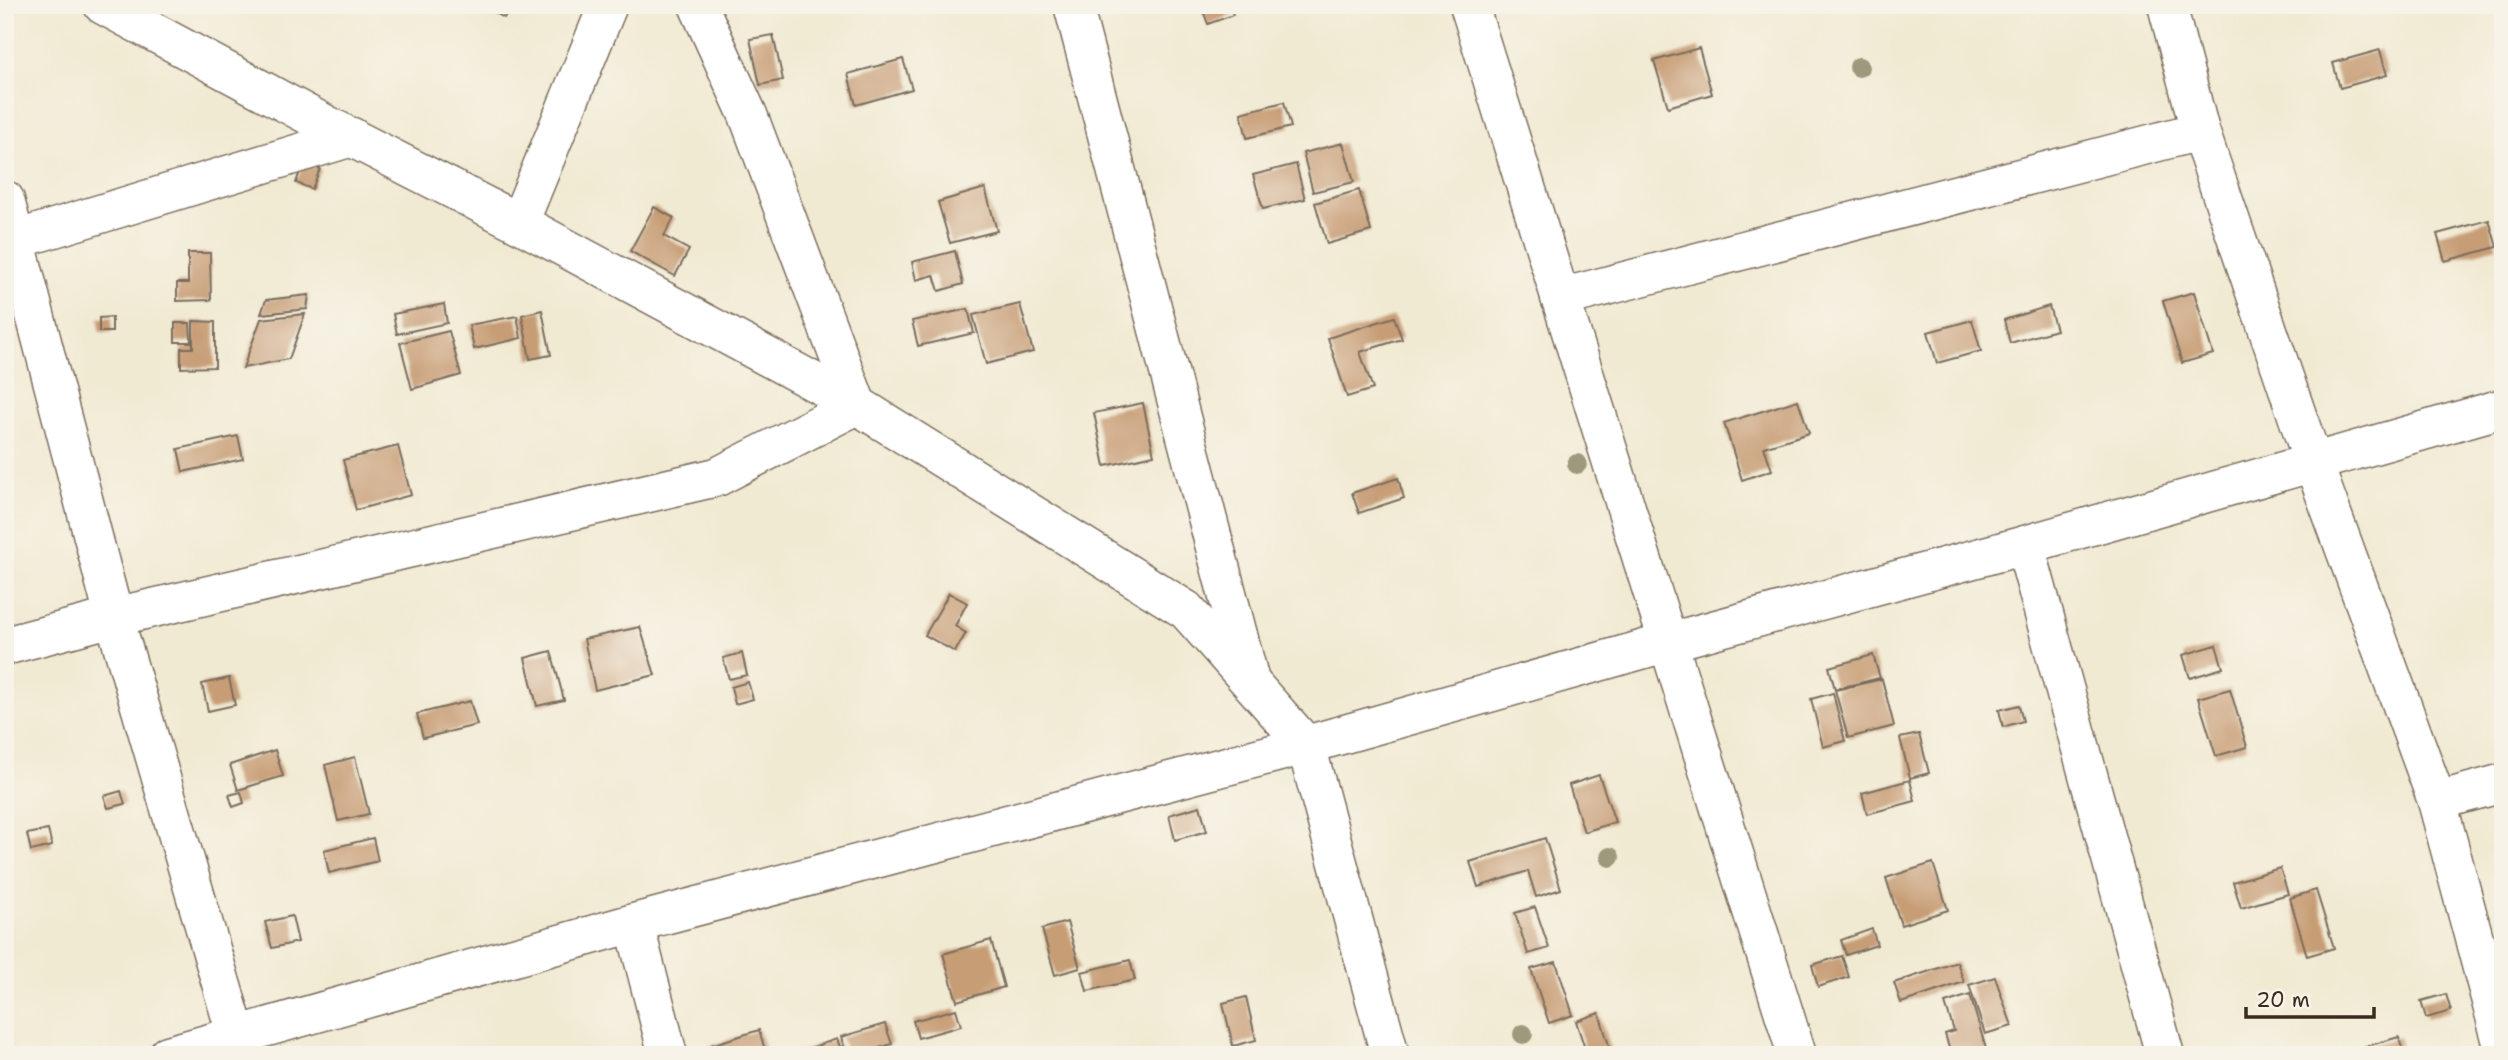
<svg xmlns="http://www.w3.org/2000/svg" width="2508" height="1060" font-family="'Shantell Sans',sans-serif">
<rect width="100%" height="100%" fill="#f7f3e8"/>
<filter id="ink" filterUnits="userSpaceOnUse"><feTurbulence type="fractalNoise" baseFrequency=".0143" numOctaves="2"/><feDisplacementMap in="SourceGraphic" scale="14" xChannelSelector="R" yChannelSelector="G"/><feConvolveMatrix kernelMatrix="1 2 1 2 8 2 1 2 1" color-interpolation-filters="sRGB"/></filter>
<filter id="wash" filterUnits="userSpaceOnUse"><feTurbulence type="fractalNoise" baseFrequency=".00686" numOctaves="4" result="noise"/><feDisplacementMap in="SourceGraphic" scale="28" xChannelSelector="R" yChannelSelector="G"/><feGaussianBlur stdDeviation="1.57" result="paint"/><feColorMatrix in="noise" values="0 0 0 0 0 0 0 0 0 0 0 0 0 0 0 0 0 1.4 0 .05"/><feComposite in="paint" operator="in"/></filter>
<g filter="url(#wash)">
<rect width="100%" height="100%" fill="#f1ead3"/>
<g id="blocks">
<g fill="#c79d76">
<polygon points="482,5 512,5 504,18"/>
<polygon points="1201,5 1230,5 1233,15 1208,24"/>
<polygon points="773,35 783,80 760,85 750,39"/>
<polygon points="1699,48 1712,94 1668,107 1654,61"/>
<polygon points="2380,50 2387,75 2340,88 2333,63"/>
<polygon points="903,59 912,89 856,105 848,74"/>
<polygon points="1284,102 1291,127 1247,138 1241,113"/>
<polygon points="1343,143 1354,182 1313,192 1303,153"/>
<polygon points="303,163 320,169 312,189 296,183"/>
<polygon points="1296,164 1305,199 1263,209 1253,175"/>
<polygon points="985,188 997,231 950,243 938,202"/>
<polygon points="1359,190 1371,231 1327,244 1315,203"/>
<polygon points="654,207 674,218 664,236 689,250 675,276 630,251"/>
<polygon points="2489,220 2497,247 2445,261 2437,234"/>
<polygon points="955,251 963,284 939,291 934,275 916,280 912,262"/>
<polygon points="188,253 210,253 211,300 177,301 177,283 188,283"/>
<polygon points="2194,292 2213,354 2182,363 2163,301"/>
<polygon points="309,295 307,309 261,314 266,300"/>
<polygon points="444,304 447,323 397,334 393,314"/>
<polygon points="1020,304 1033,352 986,364 973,315"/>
<polygon points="2049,306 2056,330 2010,343 2004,320"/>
<polygon points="968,309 974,333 918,346 912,321"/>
<polygon points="542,310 551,355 530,359 522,315"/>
<polygon points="305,314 289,359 243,368 261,319"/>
<polygon points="517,316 521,338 474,349 469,325"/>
<polygon points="112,317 112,332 99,332 99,318"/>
<polygon points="1394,317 1402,339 1360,352 1373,389 1347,397 1328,338"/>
<polygon points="1972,320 1981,351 1937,363 1928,332"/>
<polygon points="193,321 215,322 215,367 181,368 181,348 193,348"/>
<polygon points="175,323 190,323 191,342 175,342"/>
<polygon points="449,331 461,375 412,389 400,343"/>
<polygon points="1798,400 1809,433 1764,447 1772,470 1742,480 1724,423"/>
<polygon points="1143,403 1154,455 1105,466 1094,413"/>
<polygon points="238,436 243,459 183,472 178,449"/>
<polygon points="398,446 411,495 356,510 343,460"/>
<polygon points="1398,478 1404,498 1359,513 1352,493"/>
<polygon points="949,593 967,603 955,626 966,633 955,652 925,635"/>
<polygon points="640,627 655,675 595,690 584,639"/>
<polygon points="2216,645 2223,668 2190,678 2183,655"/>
<polygon points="551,651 564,700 537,706 525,658"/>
<polygon points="742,653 747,675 729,679 723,658"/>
<polygon points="1873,655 1880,678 1835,689 1829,667"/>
<polygon points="229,678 235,705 208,711 202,684"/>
<polygon points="1882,679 1894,726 1848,738 1835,690"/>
<polygon points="748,682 753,699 735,704 731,687"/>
<polygon points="2230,689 2247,747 2216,756 2198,698"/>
<polygon points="1833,693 1845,741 1823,747 1811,699"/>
<polygon points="470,701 477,725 423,738 417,714"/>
<polygon points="2019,705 2023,721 2003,727 1999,710"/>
<polygon points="1919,734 1929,773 1910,778 1900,738"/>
<polygon points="275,750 283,776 238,790 230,765"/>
<polygon points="355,757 369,814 338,821 325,765"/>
<polygon points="1599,775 1615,822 1584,832 1569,785"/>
<polygon points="1910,780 1915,801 1867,814 1862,793"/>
<polygon points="121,791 125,804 108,808 104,796"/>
<polygon points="241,792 244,803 233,807 229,795"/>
<polygon points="1200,806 1207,831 1175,840 1169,815"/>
<polygon points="48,830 52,846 31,851 27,834"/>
<polygon points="373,838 378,861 329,873 324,850"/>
<polygon points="1545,838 1561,889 1536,897 1528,871 1478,887 1470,862"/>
<polygon points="1933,863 1948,910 1901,925 1886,878"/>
<polygon points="2280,868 2288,894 2241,908 2233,882"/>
<polygon points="2316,890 2334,948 2307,956 2290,898"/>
<polygon points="1535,907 1549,948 1528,954 1515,913"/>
<polygon points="292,916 298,942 272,948 265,922"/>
<polygon points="1067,922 1080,968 1055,975 1042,929"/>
<polygon points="1872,929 1877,945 1846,955 1841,940"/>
<polygon points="991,940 1004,987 957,1001 943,954"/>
<polygon points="1842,956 1849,977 1818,987 1812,965"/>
<polygon points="1130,960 1135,980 1087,991 1082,972"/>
<polygon points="1556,962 1573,1015 1549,1023 1531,969"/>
<polygon points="1957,962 1964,982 1901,1003 1894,983"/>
<polygon points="1995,977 2012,1026 1985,1034 1969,985"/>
<polygon points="2446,994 2451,1011 2426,1018 2421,1001"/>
<polygon points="1970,995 1987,1052 1988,1055 1963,1055 1961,1051 1951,1055 1945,1034 1954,1031 1945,1003"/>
<polygon points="1246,997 1256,1040 1233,1046 1223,1003"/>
<polygon points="956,1009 961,1026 918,1038 913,1021"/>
<polygon points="1599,1013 1612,1055 1587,1055 1576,1021"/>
<polygon points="885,1024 892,1044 858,1055 847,1055 841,1037"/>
<polygon points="759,1030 766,1053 714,1055 711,1045"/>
<polygon points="2399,1037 2405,1055 2339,1055 2339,1054"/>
<polygon points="837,1039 843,1055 792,1055 792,1054"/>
</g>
</g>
</g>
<g filter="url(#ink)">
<use href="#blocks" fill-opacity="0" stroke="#7b6d5d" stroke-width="2"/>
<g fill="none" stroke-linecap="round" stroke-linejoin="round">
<defs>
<g id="minor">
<polyline points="103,5 327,125 519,223 857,405 1186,610 1306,745 1390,1055"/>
<polyline points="698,5 748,115 857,405"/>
<polyline points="1073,5 1249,677"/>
<polyline points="1469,5 1797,1055"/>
<polyline points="2167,5 2200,131 2313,462 2437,801 2503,1046"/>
<polyline points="5,200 114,617 242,1055"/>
<polyline points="519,223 608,5"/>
<polyline points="5,243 352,137"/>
<polyline points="1560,298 2200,131"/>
<polyline points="2025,545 2165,1055"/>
<polyline points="5,646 114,617 717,477 857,405"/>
<polyline points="2437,801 2503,783"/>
<polyline points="634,923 668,1055"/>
<polyline points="168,1055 634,923 1306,745 1669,642 2025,545 2503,408"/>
</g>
</defs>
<use href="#minor" stroke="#7b6d5d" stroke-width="41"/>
<use href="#minor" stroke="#fff" stroke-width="38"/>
</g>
<g fill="#9e997c">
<circle cx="1859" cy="67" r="10"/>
<circle cx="1577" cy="464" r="10"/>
<circle cx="1610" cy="857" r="10"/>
<circle cx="1523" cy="1034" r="10"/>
</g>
</g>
<rect width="2508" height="1060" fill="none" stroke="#f7f3e8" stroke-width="28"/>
<path d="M2246 1007v10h128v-10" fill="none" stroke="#3b2a1e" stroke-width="3.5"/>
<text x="2256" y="1007" font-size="21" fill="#3b2a1e" stroke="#f7f3e8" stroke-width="5" paint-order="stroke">20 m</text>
</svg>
